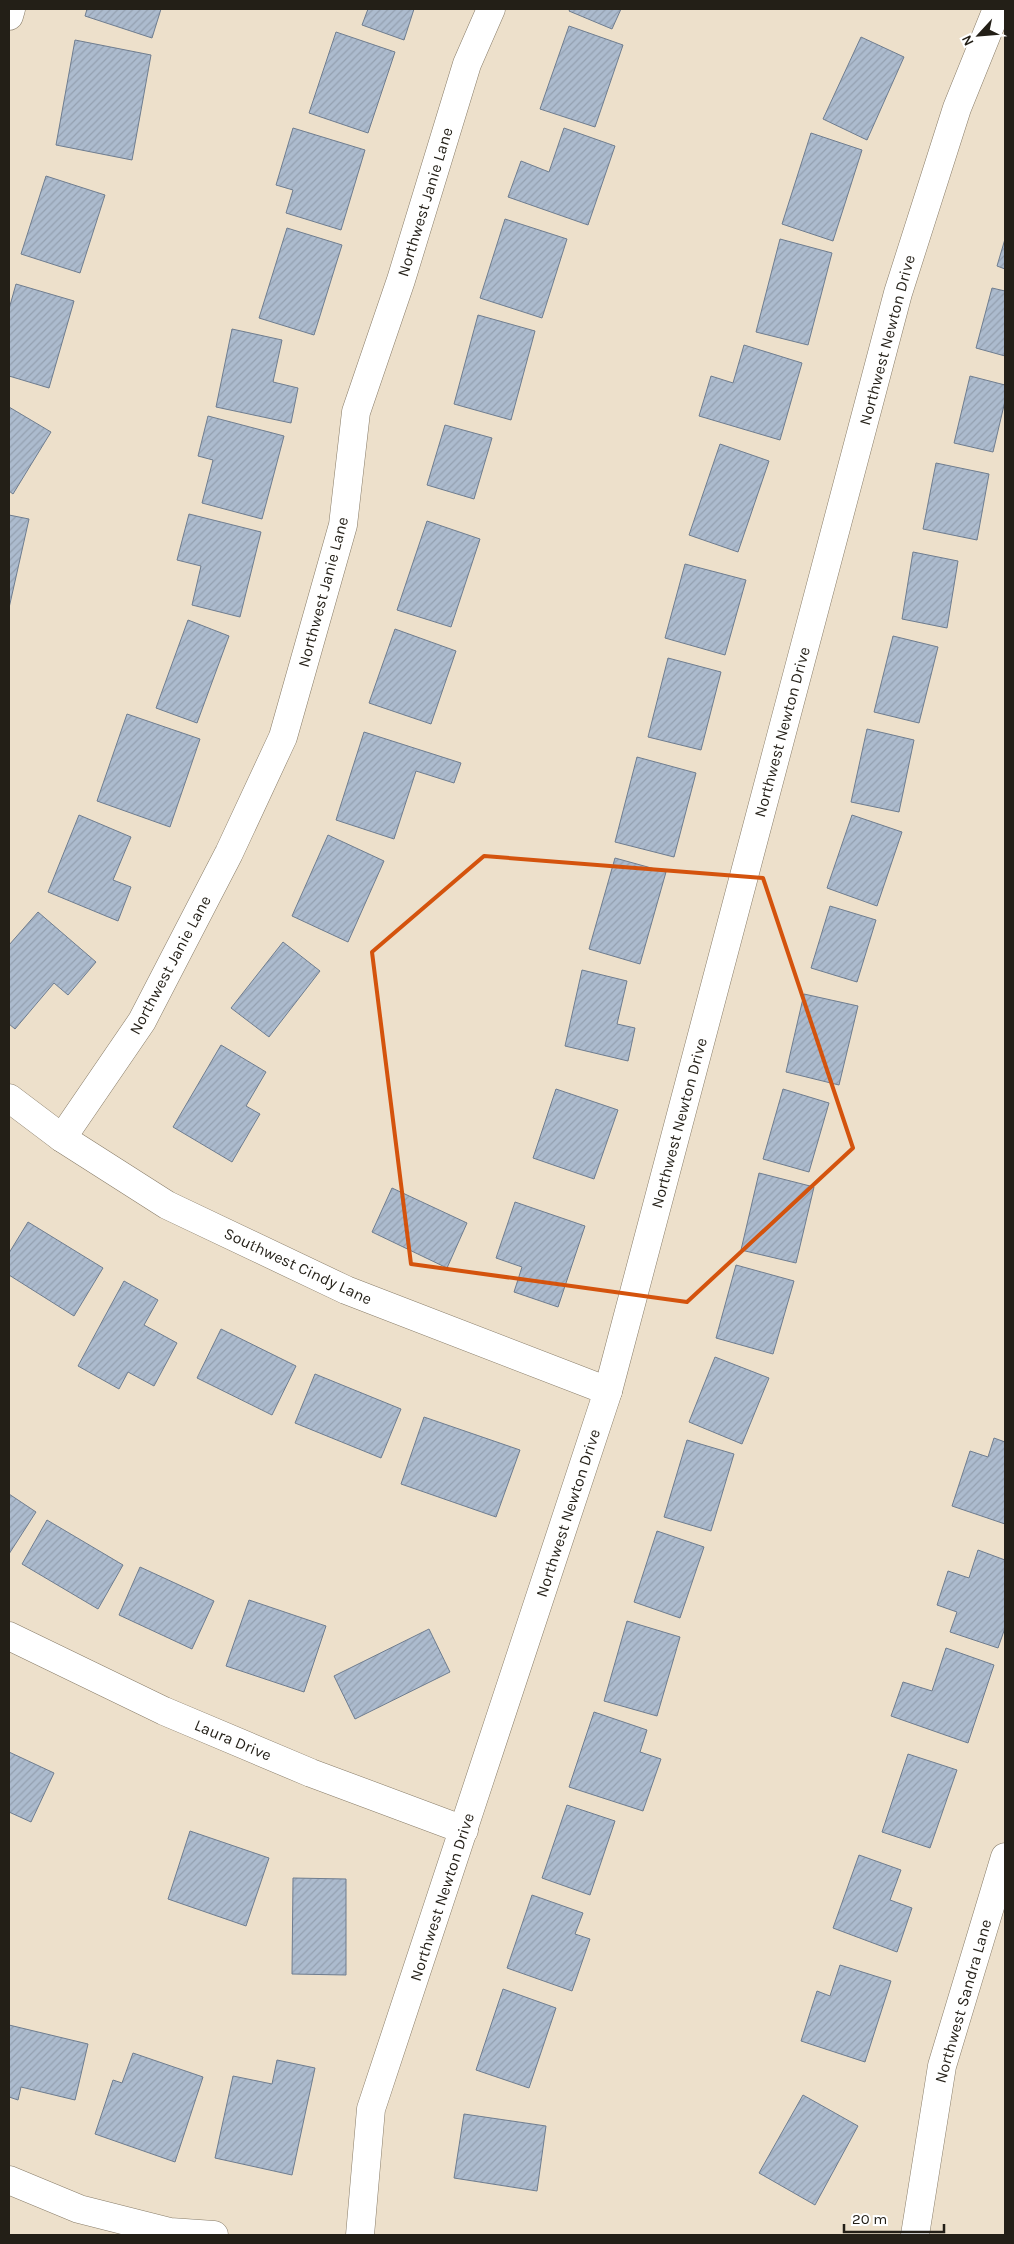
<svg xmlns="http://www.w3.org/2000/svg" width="1014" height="2244" font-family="Karla,sans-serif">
<defs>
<pattern id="building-hatch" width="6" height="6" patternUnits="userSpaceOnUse" patternTransform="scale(1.25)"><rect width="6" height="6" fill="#acbbce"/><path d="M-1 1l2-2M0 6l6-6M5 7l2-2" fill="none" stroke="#94a0b0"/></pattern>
</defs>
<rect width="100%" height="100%" fill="#ede0cb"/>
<g fill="url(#building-hatch)" stroke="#6f7d8f">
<polygon points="87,9 161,9 152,38 85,16"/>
<polygon points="368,9 414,9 404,40 362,25"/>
<polygon points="570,9 621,9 612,29 569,11"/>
<polygon points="569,26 623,45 595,127 540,109"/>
<polygon points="336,32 395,52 368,133 309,113"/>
<polygon points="861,37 904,57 867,140 823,119"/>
<polygon points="75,40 151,55 132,160 56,145"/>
<polygon points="293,128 365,150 341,230 286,213 293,190 276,185"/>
<polygon points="564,128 615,146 588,225 508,197 521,161 549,172"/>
<polygon points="811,133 862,150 833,241 782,224"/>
<polygon points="46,176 105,195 80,273 21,254"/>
<polygon points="505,219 567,239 542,318 480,298"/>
<polygon points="287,228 342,245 314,335 259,318"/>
<polygon points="780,239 832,253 808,345 756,332"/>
<polygon points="1005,239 1005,269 997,266"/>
<polygon points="16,284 74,301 49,388 9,376 9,309"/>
<polygon points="992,288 1005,291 1005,356 976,348"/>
<polygon points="478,315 535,331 511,420 454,404"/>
<polygon points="232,329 282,340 273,382 298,388 291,423 216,407"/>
<polygon points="744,345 802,363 780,440 699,416 711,376 733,383"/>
<polygon points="970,376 1005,385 1005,401 993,452 954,443"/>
<polygon points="9,407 51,432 13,494 9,491"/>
<polygon points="208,416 284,436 262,519 202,503 213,460 198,456"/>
<polygon points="445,425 492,438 474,499 427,485"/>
<polygon points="720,444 769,461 738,552 689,535"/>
<polygon points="936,463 989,474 977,540 923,529"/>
<polygon points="189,514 261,532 240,617 192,605 201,566 177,560"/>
<polygon points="9,515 29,519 9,608"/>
<polygon points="427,521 480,539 451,627 397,610"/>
<polygon points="913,552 958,561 947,628 902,619"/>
<polygon points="685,564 746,580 725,655 665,638"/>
<polygon points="188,620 229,636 197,723 156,708"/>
<polygon points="395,629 456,651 431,724 369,703"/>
<polygon points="893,636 938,647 919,723 874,712"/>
<polygon points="668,658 721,672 701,750 648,737"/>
<polygon points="127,714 200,739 170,827 97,801"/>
<polygon points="867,729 914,740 899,812 851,802"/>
<polygon points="364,732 461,763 454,783 416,771 394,839 336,820"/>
<polygon points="637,757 696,773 674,857 615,842"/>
<polygon points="79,815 131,837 113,880 131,887 118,921 48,892"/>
<polygon points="852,815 902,832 877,906 827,888"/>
<polygon points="328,835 384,861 348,942 292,916"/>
<polygon points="615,858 666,872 640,964 589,949"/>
<polygon points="830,906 876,920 857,982 811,968"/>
<polygon points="38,912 96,962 68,995 54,983 15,1029 9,1024 9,945"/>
<polygon points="283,942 320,971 269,1037 231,1008"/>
<polygon points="582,970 627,981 617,1024 635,1028 628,1061 565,1046"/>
<polygon points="804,994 858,1006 839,1085 786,1072"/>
<polygon points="221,1045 266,1072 246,1106 260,1114 232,1162 173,1127"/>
<polygon points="556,1089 618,1110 594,1179 533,1158"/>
<polygon points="783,1089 829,1103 809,1172 763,1159"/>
<polygon points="759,1173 814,1187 796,1263 741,1250"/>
<polygon points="392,1188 467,1223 447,1268 372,1232"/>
<polygon points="515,1202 585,1226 558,1307 514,1292 522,1267 496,1258"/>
<polygon points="28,1222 103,1268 74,1316 9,1275 9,1253"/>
<polygon points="736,1265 794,1281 773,1354 716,1338"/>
<polygon points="124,1281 158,1300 144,1325 177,1343 154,1386 128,1372 119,1389 78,1366"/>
<polygon points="221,1329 296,1366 272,1415 197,1378"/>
<polygon points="715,1357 769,1378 742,1444 689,1422"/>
<polygon points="315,1374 401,1409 381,1458 295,1423"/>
<polygon points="424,1417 520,1450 496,1517 401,1484"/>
<polygon points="994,1438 1005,1442 1005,1524 952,1506 970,1451 988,1457"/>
<polygon points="687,1440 734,1454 711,1531 664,1517"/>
<polygon points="9,1494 36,1512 9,1554"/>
<polygon points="47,1520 123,1565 98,1609 22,1564"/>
<polygon points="657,1531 704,1547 680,1618 634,1602"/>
<polygon points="978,1550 1005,1560 1005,1628 998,1648 950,1632 957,1612 937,1605 948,1571 969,1578"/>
<polygon points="140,1567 214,1601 192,1649 119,1615"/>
<polygon points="249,1600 326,1626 304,1692 226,1666"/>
<polygon points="627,1621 680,1637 657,1716 604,1701"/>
<polygon points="429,1629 450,1672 355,1719 334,1676"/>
<polygon points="946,1648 994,1665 968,1743 891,1716 903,1682 932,1691"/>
<polygon points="594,1712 647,1730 640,1752 661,1759 643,1811 569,1787"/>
<polygon points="9,1752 54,1773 31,1822 9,1812"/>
<polygon points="908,1754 957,1770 930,1848 882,1832"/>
<polygon points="567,1805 615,1821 590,1895 542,1878"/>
<polygon points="190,1831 269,1858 246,1926 168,1899"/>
<polygon points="859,1855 901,1870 890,1900 912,1908 897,1952 833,1928"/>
<polygon points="293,1878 346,1879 346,1975 292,1974"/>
<polygon points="532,1895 583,1913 575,1934 590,1939 572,1991 507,1968"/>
<polygon points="840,1965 891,1981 865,2062 801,2041 817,1991 830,1996"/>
<polygon points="503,1989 556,2008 529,2088 476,2070"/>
<polygon points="9,2025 88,2044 75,2100 21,2087 18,2100 9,2097"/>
<polygon points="133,2053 203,2077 175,2162 95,2134 113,2080 122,2083"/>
<polygon points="277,2060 315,2068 292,2175 215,2158 233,2076 272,2084"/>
<polygon points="803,2095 858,2126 815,2205 759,2173"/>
<polygon points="464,2114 546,2126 537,2191 454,2178"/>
</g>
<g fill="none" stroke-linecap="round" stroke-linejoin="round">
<defs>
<g id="minor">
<polyline points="9,16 11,9"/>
<polyline points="9,1098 62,1138 167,1205 346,1290 608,1391"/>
<polyline points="62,1138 142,1021 229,853 283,737 343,525 356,412 401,280 467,64 491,9"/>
<polyline points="9,1636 164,1711 311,1773 464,1830"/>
<polyline points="9,2180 79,2209 170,2232 214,2235"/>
<polyline points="360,2235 371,2109 608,1391 898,293 957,108 997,9"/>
<polyline points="915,2235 942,2066 1005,1857"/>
</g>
</defs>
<use href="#minor" stroke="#887c68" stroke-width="29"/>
<use href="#minor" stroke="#fff" stroke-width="28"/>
</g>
<path fill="none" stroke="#d4530d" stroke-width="4" stroke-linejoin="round" d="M 484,856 L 763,878 L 853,1148 L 687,1302 L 411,1264 L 372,952 Z"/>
<g text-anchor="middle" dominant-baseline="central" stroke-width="4.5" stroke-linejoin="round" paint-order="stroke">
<g font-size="16" fill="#231f17" stroke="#fff">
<text transform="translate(425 202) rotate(-73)">Northwest Janie Lane</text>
<text transform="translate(887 340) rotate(-75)">Northwest Newton Drive</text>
<text transform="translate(323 592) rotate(-75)">Northwest Janie Lane</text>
<text transform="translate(782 732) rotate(-75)">Northwest Newton Drive</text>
<text transform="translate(170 965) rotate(-62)">Northwest Janie Lane</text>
<text transform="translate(679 1123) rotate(-75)">Northwest Newton Drive</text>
<text transform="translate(298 1266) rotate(25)">Southwest Cindy Lane</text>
<text transform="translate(568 1513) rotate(-72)">Northwest Newton Drive</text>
<text transform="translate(233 1740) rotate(23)">Laura Drive</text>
<text transform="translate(442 1897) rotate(-72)">Northwest Newton Drive</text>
<text transform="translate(963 2001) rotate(-74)">Northwest Sandra Lane</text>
</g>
</g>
<rect width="1014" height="2244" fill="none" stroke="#231f17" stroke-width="20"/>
<g transform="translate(979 35) rotate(244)" stroke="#ffffff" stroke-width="4" paint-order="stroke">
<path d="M0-4L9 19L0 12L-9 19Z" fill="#231f17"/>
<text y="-8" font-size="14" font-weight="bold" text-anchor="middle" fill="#231f17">N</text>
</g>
<path d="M844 2224v8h100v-8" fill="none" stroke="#231f17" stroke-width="2.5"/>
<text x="852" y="2224" font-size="15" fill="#231f17" stroke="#ffffff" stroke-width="4" paint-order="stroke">20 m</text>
</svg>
